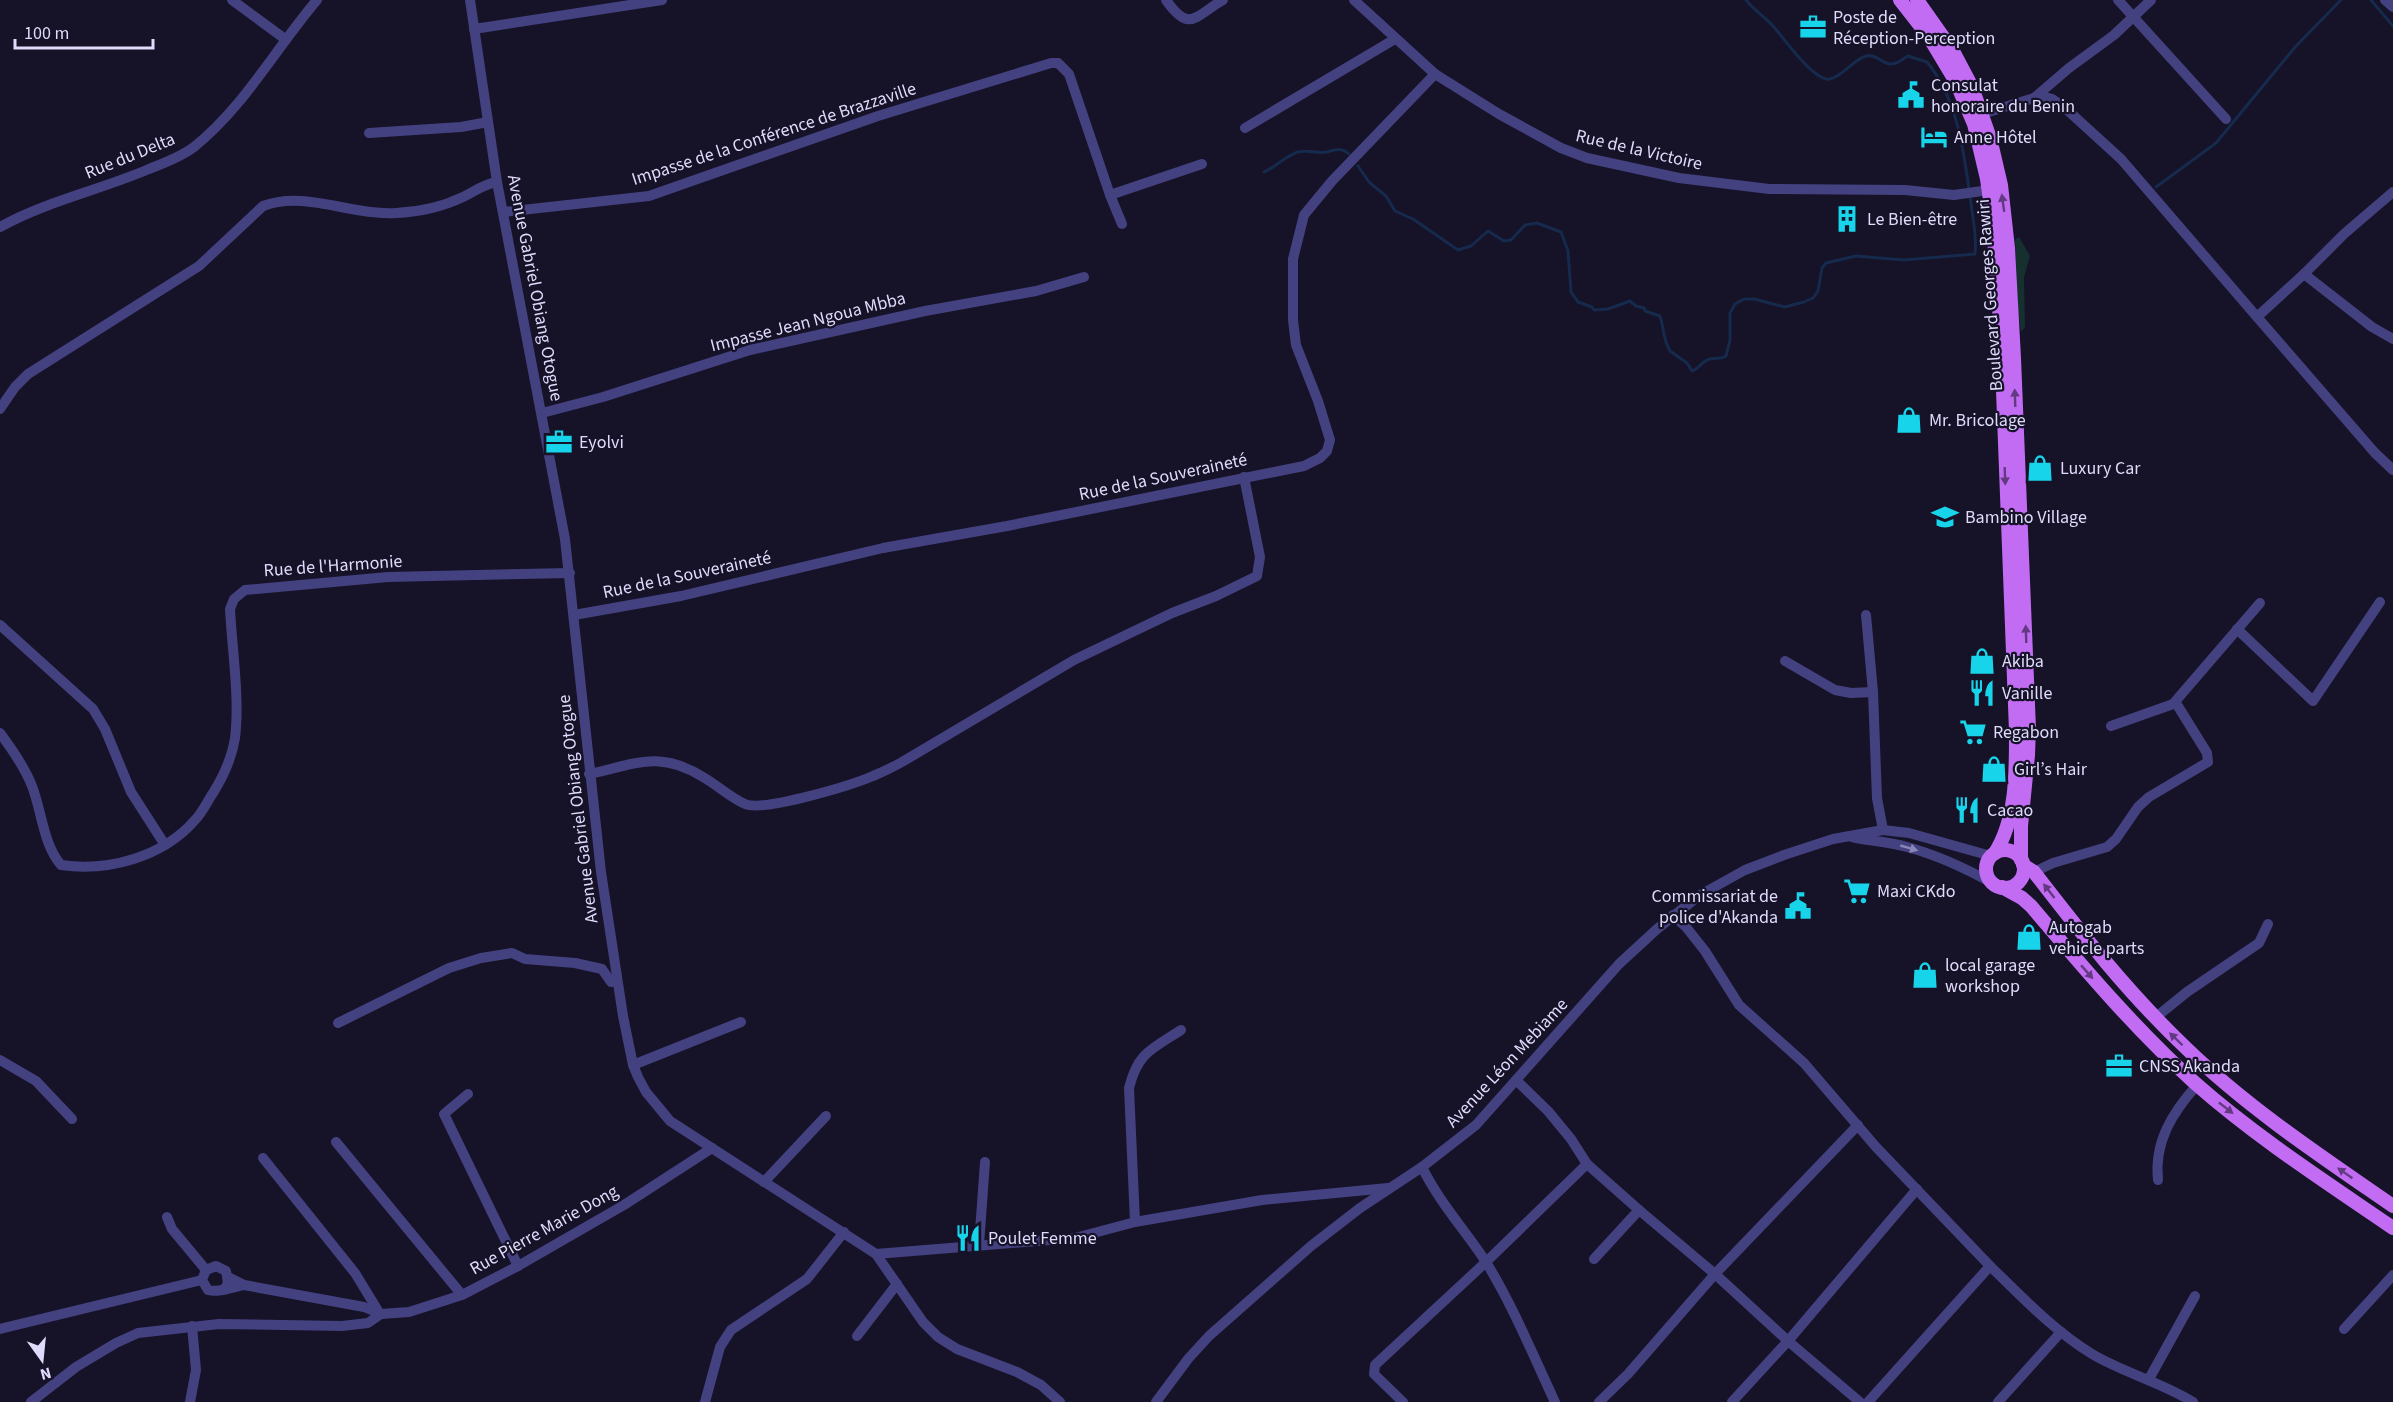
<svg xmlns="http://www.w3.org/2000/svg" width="2393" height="1402" font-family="'Source Sans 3',sans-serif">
<rect width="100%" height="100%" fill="#161227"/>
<polygon fill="#16302f" points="2019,237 2030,256 2024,277 2025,327 2021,332 2018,311 2015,240"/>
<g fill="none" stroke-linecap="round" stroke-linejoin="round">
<g stroke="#152a4d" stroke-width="3">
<polyline points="2371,0 2393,26"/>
<path d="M 1358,166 L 1369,182 L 1386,196 L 1395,211 L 1413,219 L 1458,250 L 1471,246 L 1488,231 L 1504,241 L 1511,240 L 1525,225 L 1537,223 L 1561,232 L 1568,251 L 1571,292 L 1578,302 L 1592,307 L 1594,310 L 1608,309 L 1630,301 L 1636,306 L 1644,308 L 1645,311 L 1660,316 C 1664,328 1663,340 1670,351 L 1687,363 L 1692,371 C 1700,368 1703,360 1710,359 C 1718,357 1720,360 1726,356 L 1730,340 L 1730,313 L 1735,304 L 1744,299 L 1754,299 L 1785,307 L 1804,302 L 1813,298 L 1818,291 L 1822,268 L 1826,263 L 1856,256 L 1904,260 L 1975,254 C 1977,237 1973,220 1971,203 C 1964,155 1959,101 1927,62 L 1908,56 C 1904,58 1900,62 1896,63 C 1884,68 1878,53 1866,56 C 1852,60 1844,76 1830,79 C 1814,82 1784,38 1773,26 C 1765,17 1754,10 1746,0"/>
<path d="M 1264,172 C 1276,167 1285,156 1298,152 C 1308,149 1317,154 1327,152 C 1335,150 1342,147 1349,154"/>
<polyline points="2156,187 2216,143 2296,46 2341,0"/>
</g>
<g stroke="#444181" stroke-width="10">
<polyline points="232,0 285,39"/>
<polyline points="470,0 497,182 565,539 601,872 623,1016 633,1065 638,1077 646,1092 670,1121 876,1254 923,1322 938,1337 957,1349 1017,1372 1041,1385 1060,1402"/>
<path d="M 1166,0 C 1190,34 1195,16 1223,0"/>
<polyline points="1354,0 1435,74 1499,114 1561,148 1587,158 1679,178 1769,189 1905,190 1954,195 1989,190"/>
<polyline points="2118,0 2226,119"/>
<polyline points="2385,0 2393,7"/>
<polyline points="474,29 662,0"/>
<polyline points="2034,98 2069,68 2114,35 2151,0"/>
<polyline points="1982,114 2034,98 2042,96 2052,99 2064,107 2121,159 2257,317 2304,274 2372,327 2393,339"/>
<polyline points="1245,128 1395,39"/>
<polyline points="369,133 461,127 488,122"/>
<polyline points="1110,195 1122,224"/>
<polyline points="503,212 649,196 878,116 1051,63 1058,63 1069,74 1110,195 1202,164"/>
<path d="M 0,227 C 47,201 100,190 149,169 C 164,163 181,157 194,147 C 244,107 276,48 317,0"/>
<polyline points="2304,274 2344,234 2393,192"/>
<polyline points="2257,317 2375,453 2393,470"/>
<path d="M 0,409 L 15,387 L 28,374 L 199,266 L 263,206 C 305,190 352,216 396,213 C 420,212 442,207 463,197 C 475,191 484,184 497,182"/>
<polyline points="542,413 603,397 750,350 925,311 1036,291 1084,277"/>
<polyline points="574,615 681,596 883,548 1007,526 1304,466 1320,458 1327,451 1330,440 1318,401 1296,345 1293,320 1293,259 1304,215 1332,181 1435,74"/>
<polyline points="1866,615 1873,692 1877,798 1883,830"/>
<polyline points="0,625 93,709 105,729 131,792 165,845"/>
<polyline points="2237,629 2313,701 2380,602"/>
<polyline points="1785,661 1835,690 1851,693 1873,692"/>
<polyline points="2173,704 2260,603"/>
<path d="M 0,733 C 12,749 24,766 32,786 C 42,812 43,844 61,865 C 108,872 163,857 195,820 C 202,813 207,802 213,793 C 223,777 232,757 235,738 C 240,699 232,649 230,609 L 234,599 L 245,590 L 388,577 L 570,573"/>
<path d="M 589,774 C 636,764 659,750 703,777 C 717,785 731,798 745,804 C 764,812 852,785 873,776 C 883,772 893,767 902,762 L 1074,660 L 1172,613 L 1216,596 L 1257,576 L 1260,557 L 1244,477"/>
<path d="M 1852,837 C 1870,841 1889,842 1907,847 C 1937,855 1965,868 1992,883"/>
<polyline points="2034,872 2053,863 2107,847 2116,839 2138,807 2149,797 2208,762 2207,753 2176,703 2111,726"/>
<polyline points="1673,915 1686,927 1705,951 1739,1005 1804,1063 1876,1147 1990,1266 1868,1402"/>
<polyline points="2155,1018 2187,992 2259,943 2268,924"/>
<polyline points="338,1023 449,968 481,958 512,953 525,959 575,963 602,969 611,982 617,981"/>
<polyline points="0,1060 36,1081 72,1119"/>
<polyline points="633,1065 741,1022"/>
<polyline points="1516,1080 1548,1111 1571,1139 1587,1164 1639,1210"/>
<polyline points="468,1094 444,1114 518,1266"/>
<polyline points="336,1142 462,1295"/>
<polyline points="263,1158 355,1273 380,1314"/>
<path d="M 1422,1167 C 1439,1202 1465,1230 1486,1262 C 1513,1306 1533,1355 1555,1402"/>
<path d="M 2158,1180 C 2154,1142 2172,1113 2197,1085"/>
<polyline points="764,1182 826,1116"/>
<polyline points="167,1217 172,1229 206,1270"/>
<path d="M 1135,1222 L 1129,1088 C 1138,1052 1152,1049 1181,1030"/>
<polyline points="979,1245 985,1162"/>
<polyline points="876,1254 1075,1238 1135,1222 1262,1200 1388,1188"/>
<polyline points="1594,1259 1639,1210 1715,1274 1788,1341 1860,1402"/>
<path d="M 1990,1266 C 2022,1297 2054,1331 2092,1354 C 2124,1373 2161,1382 2193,1402"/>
<polyline points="228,1277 244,1285 364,1307 381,1314 409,1312 462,1295 518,1266 624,1205 712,1148"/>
<path d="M 225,1288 L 228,1283 L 226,1271 L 216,1266 L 206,1270 L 202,1280 L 208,1290 C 219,1293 233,1287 244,1285"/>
<polyline points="0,1329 202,1280"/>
<polyline points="2344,1329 2393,1275"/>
<polyline points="857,1336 897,1284"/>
<polyline points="2149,1379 2195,1296"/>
<polyline points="31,1402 76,1367 116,1343 138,1333 219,1324 342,1326 368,1323 381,1314"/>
<polyline points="190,1402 196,1370 192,1326"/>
<polyline points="705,1402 720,1347 731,1330 807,1279 844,1232"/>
<polyline points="1156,1402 1188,1359 1209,1336 1311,1246 1360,1208 1422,1167 1476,1125 1619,964 1657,929 1700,895 1745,870 1784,855 1833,839 1883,830 1909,833 1991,856"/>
<polyline points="1403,1402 1374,1374 1375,1365 1486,1262 1587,1164"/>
<polyline points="1599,1402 1628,1374 1715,1274 1858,1125"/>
<polyline points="1732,1402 1788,1341 1917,1189"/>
<polyline points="1998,1402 2061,1332"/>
</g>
<g stroke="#c16cf2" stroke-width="14">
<path d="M 1900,0 L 1929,37 L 1956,82 L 1974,124 L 1987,179 L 1993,222 L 2001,338 L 2016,731 C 2016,771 2017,818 1995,853"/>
<polyline points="1917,0 1953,51 1972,87 1990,138 2001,185 2008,248 2014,358 2029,729 2028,755 2021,826 2021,860"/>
<circle cx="2005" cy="869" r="19"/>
<path d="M 2023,865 L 2034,872 C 2081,933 2129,994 2186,1048 C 2248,1108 2322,1157 2393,1206"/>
<path d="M 2002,887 L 2022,898 L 2031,906 C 2083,967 2135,1029 2195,1083 C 2256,1137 2326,1182 2393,1228"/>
</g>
</g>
<defs><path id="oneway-solid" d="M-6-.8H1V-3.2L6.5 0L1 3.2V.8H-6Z" transform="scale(1.5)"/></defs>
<g fill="#633a82">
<use href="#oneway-solid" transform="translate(2003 203) rotate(-98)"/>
<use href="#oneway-solid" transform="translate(2015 398) rotate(-92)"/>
<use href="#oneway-solid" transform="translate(2005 476) rotate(88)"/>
<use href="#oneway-solid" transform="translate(2026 634) rotate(-92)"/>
<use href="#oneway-solid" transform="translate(2049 891) rotate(-128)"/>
<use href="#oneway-solid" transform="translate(2087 972) rotate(49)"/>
<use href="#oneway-solid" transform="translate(2176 1039) rotate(-136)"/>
<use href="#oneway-solid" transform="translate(2226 1108) rotate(38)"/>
<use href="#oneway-solid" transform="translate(2345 1173) rotate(-145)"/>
</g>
<use fill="#8a86b8" href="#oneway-solid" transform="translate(1909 848) rotate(16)"/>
<defs>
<symbol id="office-bare" viewBox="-9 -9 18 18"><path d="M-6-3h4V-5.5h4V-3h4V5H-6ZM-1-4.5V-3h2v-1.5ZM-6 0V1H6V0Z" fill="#18d4ea" stroke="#161227" stroke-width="2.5" paint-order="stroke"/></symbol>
<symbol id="civic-bare" viewBox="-9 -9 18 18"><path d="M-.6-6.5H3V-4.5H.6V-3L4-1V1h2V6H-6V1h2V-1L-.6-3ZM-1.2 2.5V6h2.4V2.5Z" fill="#18d4ea" stroke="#161227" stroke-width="2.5" paint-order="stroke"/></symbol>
<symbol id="hotel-bare" viewBox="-9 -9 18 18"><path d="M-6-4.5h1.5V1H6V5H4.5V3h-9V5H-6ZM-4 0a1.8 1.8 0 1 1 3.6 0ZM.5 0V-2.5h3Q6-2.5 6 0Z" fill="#18d4ea" stroke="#161227" stroke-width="2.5" paint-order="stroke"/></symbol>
<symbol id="building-bare" viewBox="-9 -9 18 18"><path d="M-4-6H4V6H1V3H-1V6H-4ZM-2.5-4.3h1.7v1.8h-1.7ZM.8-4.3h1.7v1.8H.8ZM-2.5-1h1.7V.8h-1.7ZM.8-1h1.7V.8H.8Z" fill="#18d4ea" stroke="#161227" stroke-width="2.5" paint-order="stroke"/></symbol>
<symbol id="shop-bare" viewBox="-9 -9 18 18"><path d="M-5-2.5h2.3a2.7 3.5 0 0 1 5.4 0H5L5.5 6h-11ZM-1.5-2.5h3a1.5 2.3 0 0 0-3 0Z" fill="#18d4ea" stroke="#161227" stroke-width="2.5" paint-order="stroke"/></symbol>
<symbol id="school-bare" viewBox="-9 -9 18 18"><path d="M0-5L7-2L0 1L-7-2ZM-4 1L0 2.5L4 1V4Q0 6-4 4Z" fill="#18d4ea" stroke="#161227" stroke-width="2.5" paint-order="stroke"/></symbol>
<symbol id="restaurant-bare" viewBox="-9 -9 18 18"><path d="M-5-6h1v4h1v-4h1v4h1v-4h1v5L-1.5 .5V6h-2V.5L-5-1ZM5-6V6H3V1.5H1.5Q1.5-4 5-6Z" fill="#18d4ea" stroke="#161227" stroke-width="2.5" paint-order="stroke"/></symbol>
<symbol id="supermarket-bare" viewBox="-9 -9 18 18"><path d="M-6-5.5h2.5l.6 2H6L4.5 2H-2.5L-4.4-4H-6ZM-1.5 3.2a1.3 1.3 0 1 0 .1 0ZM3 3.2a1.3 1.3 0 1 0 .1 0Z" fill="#18d4ea" stroke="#161227" stroke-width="2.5" paint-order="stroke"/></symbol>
</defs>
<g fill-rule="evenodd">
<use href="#office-bare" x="1794" y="8" width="38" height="38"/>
<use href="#civic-bare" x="1892" y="76" width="38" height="38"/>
<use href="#hotel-bare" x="1915" y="118" width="38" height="38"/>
<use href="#building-bare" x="1828" y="200" width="38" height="38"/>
<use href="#shop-bare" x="1890" y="401" width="38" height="38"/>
<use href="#office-bare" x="540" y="423" width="38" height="38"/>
<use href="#shop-bare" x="2021" y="449" width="38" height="38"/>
<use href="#school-bare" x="1926" y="498" width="38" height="38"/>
<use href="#shop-bare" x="1963" y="642" width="38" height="38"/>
<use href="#restaurant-bare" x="1963" y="674" width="38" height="38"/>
<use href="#supermarket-bare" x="1954" y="713" width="38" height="38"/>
<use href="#shop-bare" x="1975" y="750" width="38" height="38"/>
<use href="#restaurant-bare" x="1948" y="791" width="38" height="38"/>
<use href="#supermarket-bare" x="1838" y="872" width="38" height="38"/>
<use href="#civic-bare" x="1779" y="887" width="38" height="38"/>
<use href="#shop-bare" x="2010" y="918" width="38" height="38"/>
<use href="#shop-bare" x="1906" y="956" width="38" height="38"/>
<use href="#office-bare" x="2100" y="1047" width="38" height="38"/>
<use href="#restaurant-bare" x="949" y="1219" width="38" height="38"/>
</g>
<g text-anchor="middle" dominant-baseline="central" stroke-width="4.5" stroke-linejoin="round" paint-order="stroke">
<g font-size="18" fill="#dfdbfc" stroke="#161227" text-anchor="start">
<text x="1833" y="17">Poste de<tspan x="1833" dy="21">Réception-Perception</tspan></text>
<text x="1931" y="85">Consulat<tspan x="1931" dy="21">honoraire du Benin</tspan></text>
<text x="1954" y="137">Anne Hôtel</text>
<text x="1867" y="219">Le Bien-être</text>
<text x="1929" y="420">Mr. Bricolage</text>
<text x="579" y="442">Eyolvi</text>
<text x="2060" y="468">Luxury Car</text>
<text x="1965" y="517">Bambino Village</text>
<text x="2002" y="661">Akiba</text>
<text x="2002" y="693">Vanille</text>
<text x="1993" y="732">Regabon</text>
<text x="2014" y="769">Girl’s Hair</text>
<text x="1987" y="810">Cacao</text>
<text x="1877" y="891">Maxi CKdo</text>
<text x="1778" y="896" text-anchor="end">Commissariat de<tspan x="1778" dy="21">police d'Akanda</tspan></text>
<text x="2049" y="927">Autogab<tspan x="2049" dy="21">vehicle parts</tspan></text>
<text x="1945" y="965">local garage<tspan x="1945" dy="21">workshop</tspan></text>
<text x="2139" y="1066">CNSS Akanda</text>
<text x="988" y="1238">Poulet Femme</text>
</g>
<g font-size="18" fill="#dfdbfc" stroke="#161227">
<text transform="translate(774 134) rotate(-18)">Impasse de la Conférence de Brazzaville</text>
<text transform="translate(1639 150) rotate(13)">Rue de la Victoire</text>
<text transform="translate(130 156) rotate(-22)">Rue du Delta</text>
<text transform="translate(535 288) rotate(79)">Avenue Gabriel Obiang Otogue</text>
<text transform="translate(1990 295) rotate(-94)">Boulevard Georges Rawiri</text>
<text transform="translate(808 322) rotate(-14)">Impasse Jean Ngoua Mbba</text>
<text transform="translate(1163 477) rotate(-12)">Rue de la Souveraineté</text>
<text transform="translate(333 566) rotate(-4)">Rue de l'Harmonie</text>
<text transform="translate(687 575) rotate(-12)">Rue de la Souveraineté</text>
<text transform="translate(578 809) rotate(-97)">Avenue Gabriel Obiang Otogue</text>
<text transform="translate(1507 1063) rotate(-47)">Avenue Léon Mebiame</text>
<text transform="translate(544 1230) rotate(-29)">Rue Pierre Marie Dong</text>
</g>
</g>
<g transform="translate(42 1360) rotate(165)" stroke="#161227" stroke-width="4.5" paint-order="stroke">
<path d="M0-4.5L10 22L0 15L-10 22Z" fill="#dfdbfc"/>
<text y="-9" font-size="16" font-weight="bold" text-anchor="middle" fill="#dfdbfc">N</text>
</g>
<path d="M15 39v9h138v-9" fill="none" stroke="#dfdbfc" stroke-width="3"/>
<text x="24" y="39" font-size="18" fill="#dfdbfc" stroke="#161227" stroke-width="4.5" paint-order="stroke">100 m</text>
</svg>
